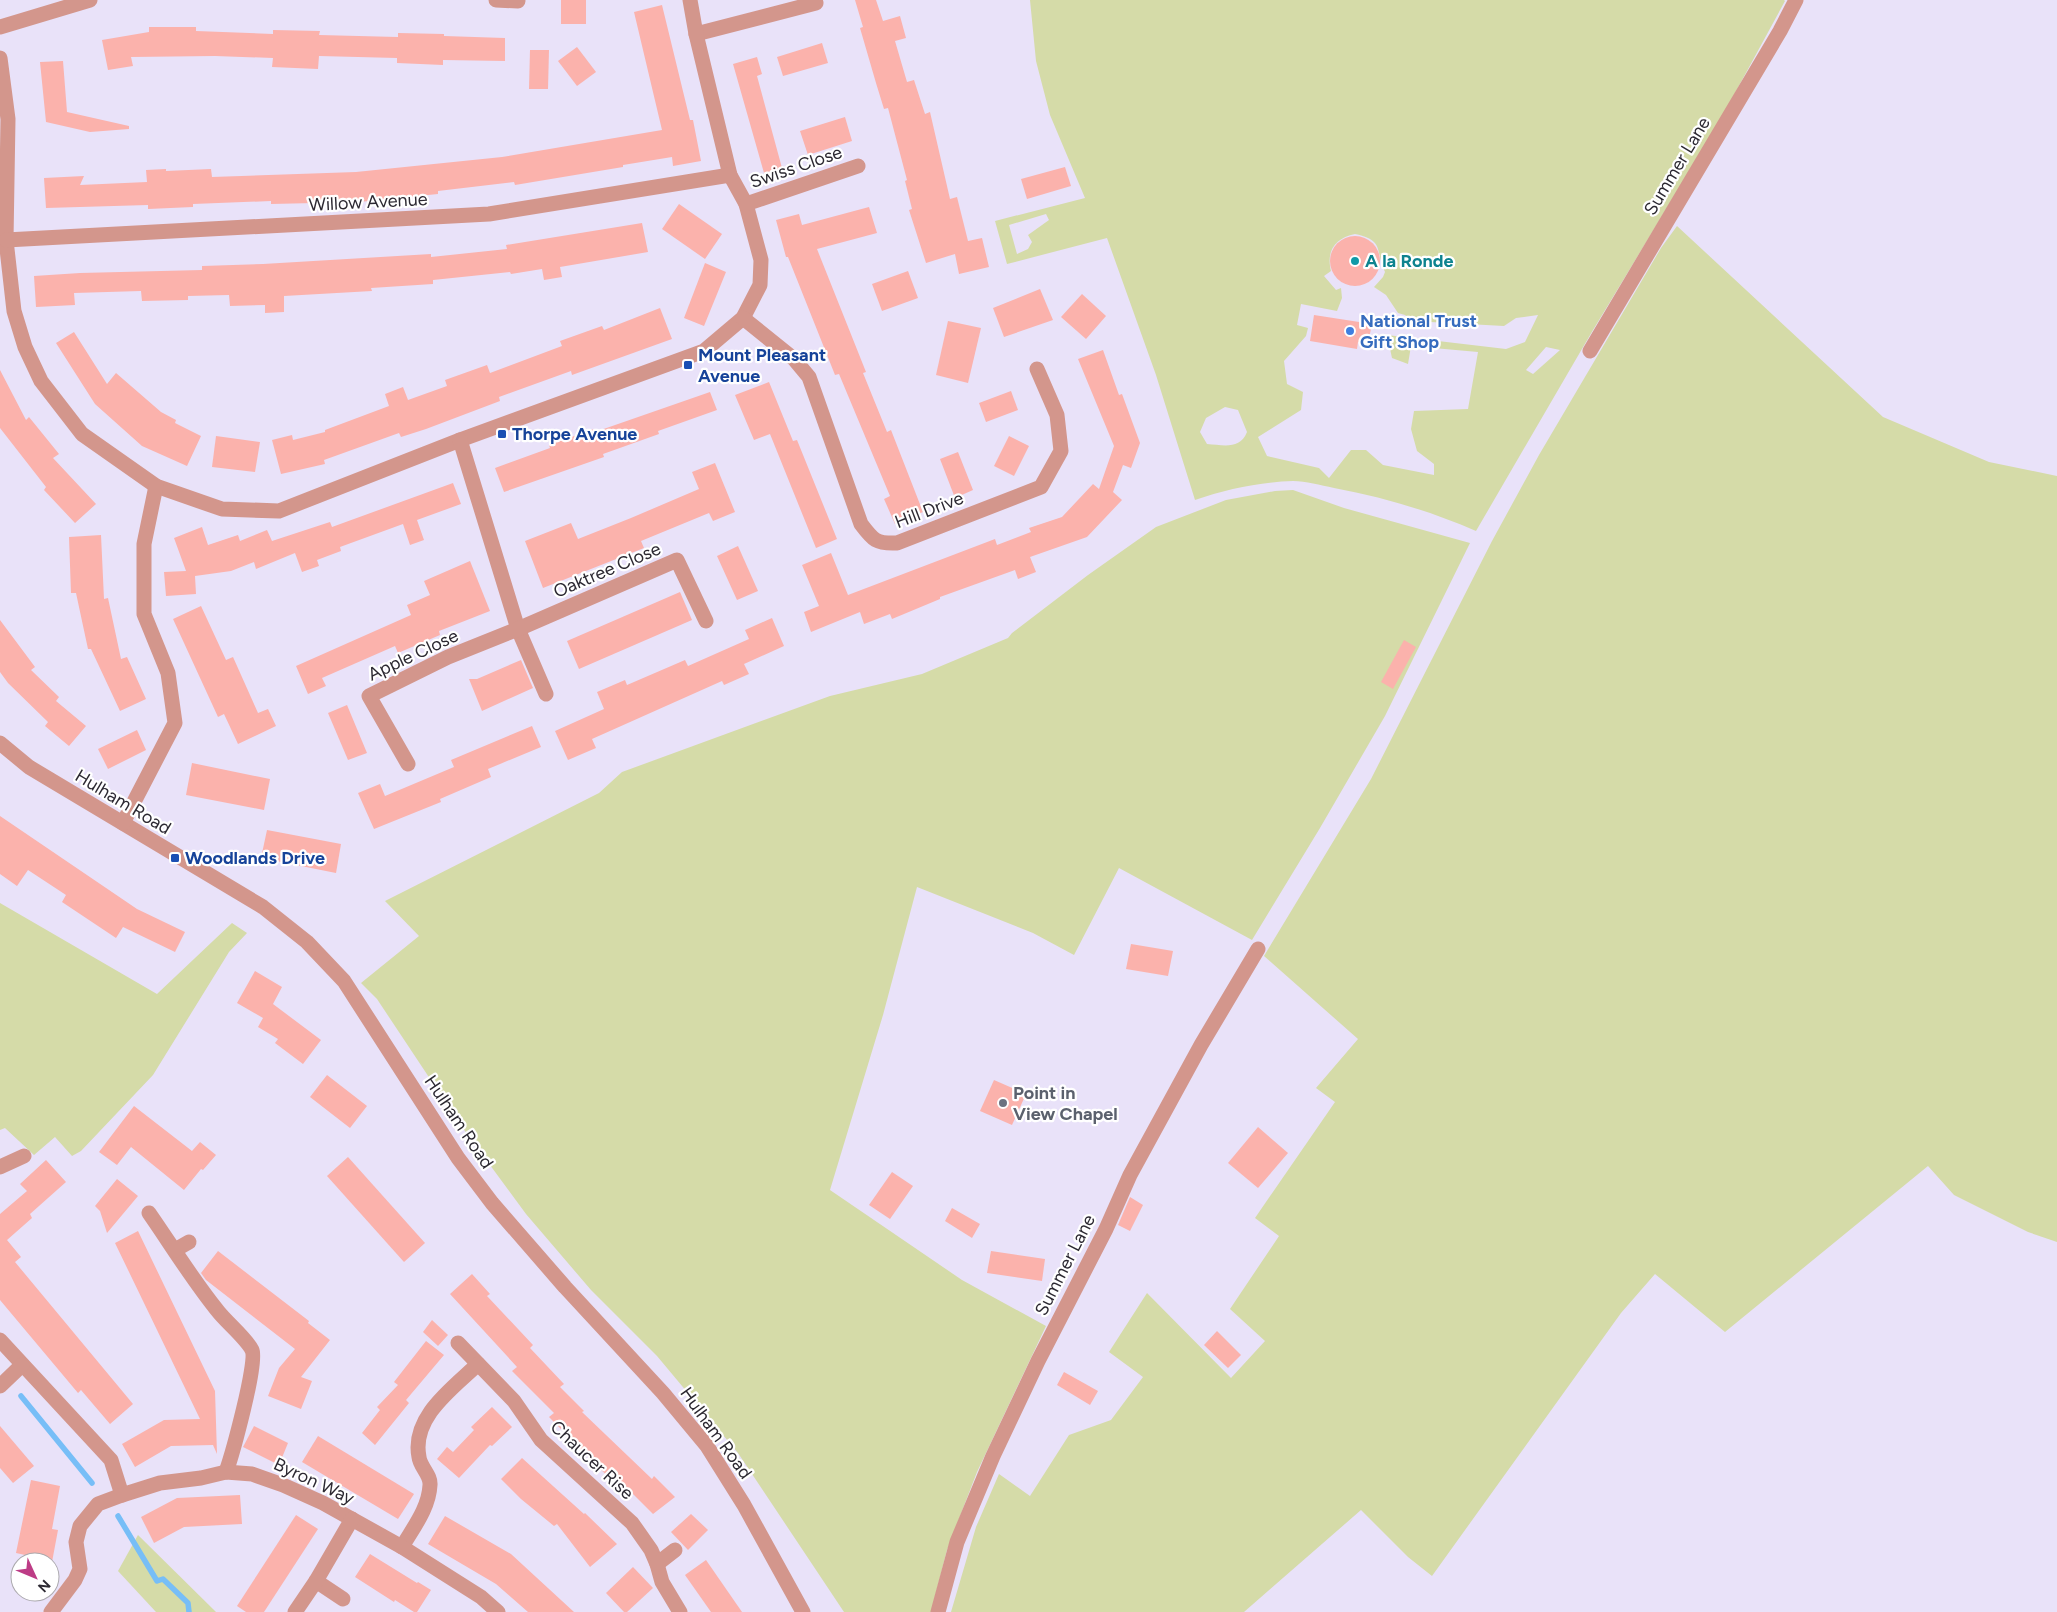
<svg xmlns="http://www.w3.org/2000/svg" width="2057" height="1612" viewBox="0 0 2057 1612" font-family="Figtree,sans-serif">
<rect width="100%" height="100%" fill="#e9e2f9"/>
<g fill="#d5dba8" fill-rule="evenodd">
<path d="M1030,0H1784L1785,1L1723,115L1593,330L1476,531C1430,511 1383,497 1334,488C1320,485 1306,481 1293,481C1260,482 1226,489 1195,500L1156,375L1107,238L1007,264L995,221L1085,198L1050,115L1036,61ZM1046,214L1049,220L1028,235L1032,242L1028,249L1017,254L1009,225ZM1355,234C1385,240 1375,251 1385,272L1383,277L1374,287L1386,295L1398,313L1405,315L1412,321L1504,326L1516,318L1538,315L1525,342L1506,349L1387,335L1392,358L1408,364L1411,346L1478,352L1468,409L1414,411L1411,429L1417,451L1434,464V475L1383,465L1366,450H1351L1329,478L1319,468L1267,456L1258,437L1301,410L1303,392L1287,384L1284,361L1306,336L1308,328L1297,325L1301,304L1337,311L1342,298L1341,288L1336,290L1324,276L1331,271C1326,251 1335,238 1355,234ZM1546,347L1560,350L1533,374L1526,370ZM1225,407L1238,410L1247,432C1240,450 1223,445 1207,444L1200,432L1206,418Z"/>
<polygon points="1677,226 1883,417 1989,462 2057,476 2057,1242 2028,1232 1954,1195 1928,1166 1725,1332 1655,1274 1621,1313 1432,1576 1408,1557 1361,1510 1244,1612 951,1612 976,1527 999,1474 1030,1496 1069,1435 1111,1420 1143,1377 1109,1352 1147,1293 1231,1378 1265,1341 1230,1309 1279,1236 1255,1218 1335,1102 1316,1088 1358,1039 1264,956 1371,779 1492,541 1539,455 1661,248"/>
<polygon points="1293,490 1344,508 1470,543 1385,716 1320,828 1252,940 1119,868 1074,955 1033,933 917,887 883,1015 830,1190 962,1280 1046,1326 977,1472 947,1550 931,1612 844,1612 738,1453 657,1356 591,1290 526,1214 462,1127 377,999 361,983 419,936 385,901 599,793 622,772 830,696 922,674 1008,638 1012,633 1088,575 1156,527 1226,500 1275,491"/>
<polygon points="0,903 157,994 232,923 247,933 229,952 153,1075 81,1151 72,1156 55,1137 34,1155 5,1128 0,1130"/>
<polygon points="138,1535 216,1612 156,1612 118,1571"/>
</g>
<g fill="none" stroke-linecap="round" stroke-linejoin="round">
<g stroke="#77bef7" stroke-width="5.5">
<polyline points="21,1396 92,1483"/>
<polyline points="118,1516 157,1581 163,1579 188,1603 189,1612"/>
</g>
</g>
<g fill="#fbb2ac">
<rect x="561" y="0" width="25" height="24"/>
<polygon points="855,0 876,0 883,21 900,16 906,38 895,41 907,82 914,80 925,114 930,112 950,199 957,197 968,241 982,238 989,267 959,274 955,254 926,263 909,210 912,209 905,181 907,180 888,108 884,109 876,83 860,28 863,27"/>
<polygon points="662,5 690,120 693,120 701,161 673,166 672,157 623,165 623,167 515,185 514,182 438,191 438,194 359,202 271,204 271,201 193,204 193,207 148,209 148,205 46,208 44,178 84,176 80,185 147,182 146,170 166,169 166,171 211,169 212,177 356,172 502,157 662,130 634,12"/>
<polygon points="149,27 196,27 196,31 273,34 273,30 320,31 319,35 398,37 398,33 444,34 444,36 505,38 505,61 443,60 443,65 397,63 397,58 319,56 318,69 272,67 273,58 215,56 131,57 133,66 108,70 102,40 149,32"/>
<polygon points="822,43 828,63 783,76 777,57"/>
<polygon points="577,47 596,72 577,86 558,61"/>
<polygon points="530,50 549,50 548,89 529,89"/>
<polygon points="757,57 762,74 757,76 782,168 764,173 733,64"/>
<polygon points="63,61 67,112 129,126 129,129 90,132 46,122 40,62"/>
<polygon points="845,117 852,141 808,155 800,131"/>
<polygon points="1065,167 1071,186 1027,199 1021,179"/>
<polygon points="679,204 722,234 705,259 662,229"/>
<polygon points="869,207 877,233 817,249 866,372 863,373 887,432 891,430 923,512 895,524 884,499 890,496 839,374 835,375 788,257 786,257 776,220 799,214 802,225"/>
<polygon points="642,223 648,252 560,267 562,277 544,280 542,269 511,274 510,272 433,280 433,284 371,288 372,291 284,296 284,312 265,313 265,305 230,306 229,295 188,296 188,300 142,301 141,291 74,293 75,305 36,307 34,276 80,273 202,270 202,266 263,264 431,254 431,257 507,249 506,245"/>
<circle cx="1355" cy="261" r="25"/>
<polygon points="705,263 726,272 704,326 684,318"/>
<polygon points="908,271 918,298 882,311 872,284"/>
<polygon points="1040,289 1053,320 1004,337 993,308"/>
<polygon points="1082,294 1106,316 1086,339 1061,317"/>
<polygon points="660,308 672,339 572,375 571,371 499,397 500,401 426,429 401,437 399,433 324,460 325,464 281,474 272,440 292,435 293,440 325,432 325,430 389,406 385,394 403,387 408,400 447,386 445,380 487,365 490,373 562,346 560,341 602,326 604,330"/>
<polygon points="1314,315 1372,324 1368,343 1358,342 1357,349 1310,341"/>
<polygon points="948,321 981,328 968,383 936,375"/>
<polygon points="74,332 107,384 116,373 161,412 176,420 175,423 201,436 187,466 142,446 95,404 56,343"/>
<polygon points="1103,350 1119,395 1122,394 1140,443 1131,468 1123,465 1113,492 1122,500 1087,537 1030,557 1036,572 1018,579 1015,570 940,597 940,599 892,619 890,614 864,624 860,612 811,632 804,612 819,606 802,565 831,553 848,595 995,539 997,545 1031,532 1029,528 1062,517 1093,484 1099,489 1114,446 1078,359"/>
<polygon points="0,370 26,420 29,417 59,454 53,458 96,504 75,523 44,490 46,487 0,428"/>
<polygon points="769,382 793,441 797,440 837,539 816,548 770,434 754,440 735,395"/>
<polygon points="1011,391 1018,410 986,422 979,403"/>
<polygon points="710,392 717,410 658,431 659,434 603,454 604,457 504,492 495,468 550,448 549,445 594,429 595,432"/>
<polygon points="216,436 260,442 255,472 212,467"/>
<polygon points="1009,436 1029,446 1014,476 994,466"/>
<polygon points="958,452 973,490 955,498 940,459"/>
<polygon points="715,463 735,512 713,521 709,513 641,541 644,548 543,588 525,541 571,523 578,539 631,518 699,489 692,472"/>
<polygon points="453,483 461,504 417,520 424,540 410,545 403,524 340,547 341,551 317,560 319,566 302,572 295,553 256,569 254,562 231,571 195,576 196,594 166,596 164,572 186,571 174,538 202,527 208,545 238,535 240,541 267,530 272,541 330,522 332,527"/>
<polygon points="101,535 104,599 108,598 121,659 127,657 146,699 120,711 91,649 88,649 76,593 71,593 69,537"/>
<polygon points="738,546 758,591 737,600 717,556"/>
<polygon points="470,561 490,611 439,631 440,635 398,653 395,646 322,678 326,686 308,694 296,666 411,615 407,605 430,595 424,581"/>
<polygon points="680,592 692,620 579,669 567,641"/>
<polygon points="201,606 226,660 233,657 258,713 268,709 276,726 238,744 224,714 218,717 173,619"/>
<polygon points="772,618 784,646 744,664 749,674 724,685 722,681 592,739 596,748 568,760 555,731 604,709 597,692 625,680 627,685 685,660 688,666 749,639 745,630"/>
<polygon points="0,620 35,667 31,670 59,697 56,701 86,726 69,746 45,726 48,722 8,683 0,672"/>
<polygon points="1404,640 1416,647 1393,689 1381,682"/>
<polygon points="521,660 533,688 482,711 469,679 477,679"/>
<polygon points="347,705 367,753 348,760 328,713"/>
<polygon points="532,726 541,747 488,769 491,777 440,799 441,802 374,829 358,793 380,784 385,796 454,767 451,760"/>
<polygon points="137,730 146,750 108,769 98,749"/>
<polygon points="192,763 270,779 264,810 186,795"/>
<polygon points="0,816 137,909 185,932 175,952 123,927 116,938 62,902 66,895 28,870 17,886 0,874"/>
<polygon points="267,830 341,844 336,873 261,858"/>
<polygon points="1131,944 1173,951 1168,976 1126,969"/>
<polygon points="255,971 282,987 273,1004 321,1040 303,1064 275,1043 278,1039 258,1027 263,1018 237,1003"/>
<polygon points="327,1075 367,1106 350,1128 310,1097"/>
<polygon points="994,1080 1026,1094 1012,1125 980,1111"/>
<polygon points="134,1106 192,1151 200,1142 216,1155 203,1170 201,1169 184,1190 131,1147 117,1165 99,1152"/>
<polygon points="1258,1127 1288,1153 1258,1188 1228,1163"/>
<polygon points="348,1157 425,1243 404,1262 327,1176"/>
<polygon points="46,1160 66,1182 30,1214 32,1218 7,1240 21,1257 15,1262 133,1404 110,1424 81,1390 78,1393 0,1300 0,1214 27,1191 20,1184"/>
<polygon points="892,1172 913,1186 890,1219 869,1205"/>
<polygon points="117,1179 138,1196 107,1233 100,1211 95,1206"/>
<polygon points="1130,1197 1143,1205 1130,1231 1118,1225"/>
<polygon points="952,1208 980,1224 972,1238 945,1221"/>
<polygon points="138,1231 215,1391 217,1454 213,1445 171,1446 135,1467 122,1444 164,1420 200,1419 115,1243"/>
<polygon points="218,1251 309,1321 308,1323 330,1340 301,1377 312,1381 301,1409 268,1396 279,1368 295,1349 206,1280 201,1273"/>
<polygon points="991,1251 1045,1259 1042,1281 987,1273"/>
<polygon points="472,1274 490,1294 487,1296 533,1345 530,1348 564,1384 560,1387 584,1411 582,1412 652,1479 654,1476 675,1497 653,1514 631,1492 627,1496 549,1417 554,1413 512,1371 517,1367 450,1294"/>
<polygon points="432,1320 448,1335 438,1346 423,1332"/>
<polygon points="1217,1331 1241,1355 1228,1368 1204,1345"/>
<polygon points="426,1341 444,1355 406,1400 409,1403 375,1445 362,1433 380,1410 377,1407 398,1385 394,1382"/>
<polygon points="1064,1372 1098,1391 1090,1405 1057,1385"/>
<polygon points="492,1407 512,1427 492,1446 490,1445 459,1478 437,1459 447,1447 453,1452 474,1430 471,1427"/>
<polygon points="0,1426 34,1466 13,1483 0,1468"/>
<polygon points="254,1426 288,1443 279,1465 243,1447"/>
<polygon points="318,1436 414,1494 398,1519 302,1462"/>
<polygon points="522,1458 584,1514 585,1513 617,1544 590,1567 557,1524 554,1526 521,1499 501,1479"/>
<polygon points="31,1480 60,1486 52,1529 58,1530 52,1562 20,1562 25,1555 16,1553"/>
<polygon points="240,1495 242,1524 184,1527 154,1543 141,1517 177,1498"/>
<polygon points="691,1514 708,1530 688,1550 671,1532"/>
<polygon points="296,1515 318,1529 264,1612 246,1612 237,1606"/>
<polygon points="445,1516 511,1554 574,1612 528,1612 496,1584 428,1544"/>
<polygon points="370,1554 417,1583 418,1582 431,1590 417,1612 414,1612 395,1600 394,1602 355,1577"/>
<polygon points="706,1560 742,1612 711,1612 685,1575"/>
<polygon points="633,1567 653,1588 627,1612 624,1612 606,1593"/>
</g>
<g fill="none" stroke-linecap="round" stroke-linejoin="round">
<g stroke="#d3968c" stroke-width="15">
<polyline points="496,0 518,1"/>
<polyline points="0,27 90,0"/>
<polyline points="696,34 816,3"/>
<polyline points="0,58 8,119 6,240 14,311 25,347 41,381 82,434 156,486 222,509 279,511 460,440 704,351 743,318 760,285 761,260 746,204 730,175 696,34 690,0"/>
<polyline points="746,204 858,166"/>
<polyline points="6,240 489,214 730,175"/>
<path d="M743,318L794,359L809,377L861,524C873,540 876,544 897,543L1041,487L1061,451L1057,415L1037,369"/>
<polyline points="1590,351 1780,31 1796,0"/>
<polyline points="460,440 518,629 546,694"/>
<polyline points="0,743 29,767 263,907 307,942 344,981 458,1158 492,1203 565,1287 663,1393 707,1446 744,1505 803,1612"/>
<polyline points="408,764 369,696 448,657 518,629 677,560 706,621"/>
<polyline points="123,823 175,723 168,673 144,614 144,544 156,486"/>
<polyline points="0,1167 24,1156"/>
<path d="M149,1213C172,1246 192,1279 217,1310C226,1322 246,1338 252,1350C258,1362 232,1455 226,1472"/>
<polyline points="175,1250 189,1242"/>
<polyline points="0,1340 111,1460 122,1495"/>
<polyline points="458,1343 514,1401 541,1440 632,1523 651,1550 657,1564 662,1582 680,1612"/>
<polyline points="0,1386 22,1365"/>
<path d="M402,1547C413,1528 429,1508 430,1485C431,1475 420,1467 419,1457C411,1417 453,1388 478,1364"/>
<polyline points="657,1564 675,1550"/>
<polyline points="316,1581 343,1599"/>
<polyline points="51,1612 75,1580 80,1569 76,1542 80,1526 98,1504 122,1495 160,1483 201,1478 226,1472 252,1474 283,1485 323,1503 402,1547 481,1597 498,1612"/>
<polyline points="295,1612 316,1581 352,1519"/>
<polyline points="938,1612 957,1542 993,1456 1038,1361 1106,1229 1130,1175 1201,1045 1258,949"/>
</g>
</g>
<circle fill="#0f9aa8" stroke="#fff" stroke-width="2" cx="1355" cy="261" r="5"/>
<circle fill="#3f7fe0" stroke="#fff" stroke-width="2" cx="1350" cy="331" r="5"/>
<g fill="#1a4fb4" stroke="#fff" stroke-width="2">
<rect x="683" y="360" width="10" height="10" rx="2.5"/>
<rect x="497" y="429" width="10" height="10" rx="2.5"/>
<rect x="170" y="853" width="10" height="10" rx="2.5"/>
</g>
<circle fill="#6b7280" stroke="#fff" stroke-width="2" cx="1003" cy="1103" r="5"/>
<g text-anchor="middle" stroke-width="4.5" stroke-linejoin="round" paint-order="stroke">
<g font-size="18" fill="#2c2932" stroke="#fff">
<text transform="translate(1677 166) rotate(-59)" y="6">Summer Lane</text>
<text transform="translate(796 167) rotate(-19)" y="6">Swiss Close</text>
<text transform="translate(368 202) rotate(-3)" y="6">Willow Avenue</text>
<text transform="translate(929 510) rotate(-21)" y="6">Hill Drive</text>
<text transform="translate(607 570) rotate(-23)" y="6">Oaktree Close</text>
<text transform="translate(413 655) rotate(-25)" y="6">Apple Close</text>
<text transform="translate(123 802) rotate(31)" y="6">Hulham Road</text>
<text transform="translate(459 1122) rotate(56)" y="6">Hulham Road</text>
<text transform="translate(1065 1265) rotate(-63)" y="6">Summer Lane</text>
<text transform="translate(716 1433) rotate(54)" y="6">Hulham Road</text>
<text transform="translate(592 1460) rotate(43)" y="6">Chaucer Rise</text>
<text transform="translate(314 1481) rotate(25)" y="6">Byron Way</text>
</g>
<g font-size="18" font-weight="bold" fill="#0d838f" stroke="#fff" text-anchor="start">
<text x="1365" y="267">A la Ronde</text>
</g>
<g font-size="18" font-weight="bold" fill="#366cbe" stroke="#fff" text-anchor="start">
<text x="1360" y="327">National Trust<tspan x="1360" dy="21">Gift Shop</tspan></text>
</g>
<g font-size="18" font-weight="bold" fill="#164399" stroke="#fff" text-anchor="start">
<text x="698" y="361">Mount Pleasant<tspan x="698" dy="21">Avenue</tspan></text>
<text x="512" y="440">Thorpe Avenue</text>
<text x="185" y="864">Woodlands Drive</text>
</g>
<g font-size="18" font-weight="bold" fill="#5b616d" stroke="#fff" text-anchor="start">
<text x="1013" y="1099">Point in<tspan x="1013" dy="21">View Chapel</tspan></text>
</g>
</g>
<g transform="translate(35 1577) rotate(134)"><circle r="24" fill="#ffffff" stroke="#aba9ad"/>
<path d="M0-4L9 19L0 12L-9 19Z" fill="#bd3c86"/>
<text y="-8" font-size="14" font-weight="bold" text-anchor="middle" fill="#2c2932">N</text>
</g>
</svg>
